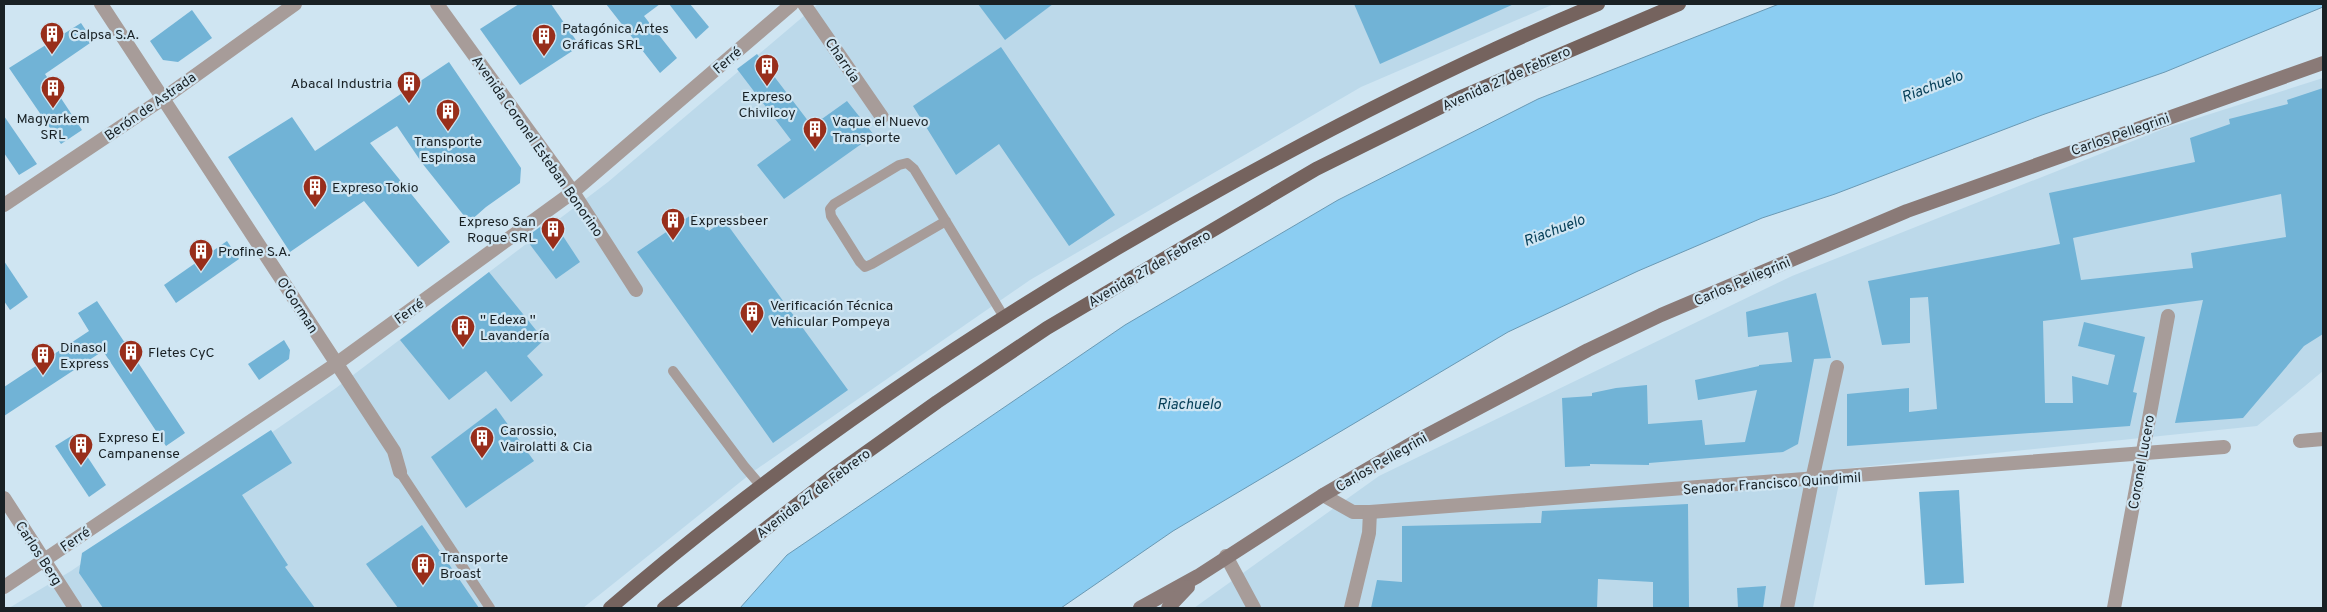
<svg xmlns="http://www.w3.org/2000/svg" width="2327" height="612" viewBox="0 0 2327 612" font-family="Overpass,sans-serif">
<rect width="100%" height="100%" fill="#cfe5f2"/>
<g fill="#bcd9ea">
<polygon points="818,4 1554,4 1361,87 1030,280 754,471 583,608 9,608 71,571 336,388 608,182"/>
<polygon points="2323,78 2323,371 2257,426 1842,469 1813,608 1194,608 1379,476 1792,276 2163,129"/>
</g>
<polygon fill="#8bcdf2" stroke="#6999b4" points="1779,4 2323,4 2323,7 2165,72 2042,115 1835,194 1762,218 1638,271 1508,332 1173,531 1061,608 740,608 787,555 921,464 1125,325 1338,200 1538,99"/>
<g fill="#71b3d6" fill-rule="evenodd">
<polygon points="519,4 551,4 580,46 520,85 480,29"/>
<polygon points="606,4 660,4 644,16 677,58 660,73"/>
<polygon points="669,4 690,4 709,27 696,39"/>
<polygon points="978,4 1053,4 1005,40"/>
<polygon points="1354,4 1514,4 1380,64"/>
<polygon points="192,10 212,38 178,62 163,60 150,41"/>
<polygon points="81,23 93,41 45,74 82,130 61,144 9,68"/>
<polygon points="1001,47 1115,215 1069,246 999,144 956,175 913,106"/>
<polygon points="757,54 812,126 847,101 874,135 784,199 757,165 791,140 737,69"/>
<polygon points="449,62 521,168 520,183 486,207 469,222 422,163 397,126 370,143 450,242 418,267 364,201 290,252 228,157 292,117 315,151"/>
<path d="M2323,88V334L2304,346L2243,418L2175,423L2203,300L2043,321L2045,403H2073L2072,376L2108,385L2115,355L2078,346L2084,322L2145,337L2133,392L2137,393L2130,426L1847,446V394L1909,388V412L1937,409L1928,297L1910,298V343L1882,345L1868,281L2060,244L2049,193L2195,162L2190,138L2230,124L2229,119L2288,104L2287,100ZM2281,194L2286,237L2191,253L2193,268L2081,280L2073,238Z"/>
<polygon points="4,116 37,164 19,175 4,153"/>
<polygon points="694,213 709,231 724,220 848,390 773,443 637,252"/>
<polygon points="544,224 557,227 580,262 556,279 525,238"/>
<polygon points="227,241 239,259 176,303 164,285"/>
<polygon points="4,261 28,297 10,310 4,301"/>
<polygon points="489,272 544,340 527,356 543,375 511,402 486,371 449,400 400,340"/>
<polygon points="1816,293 1831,358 1814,359 1798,444 1783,452 1649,463 1649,465 1590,464 1590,466 1565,467 1562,398 1592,396 1592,393 1616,388 1647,385 1648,424 1702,420 1705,445 1745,442 1757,390 1698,400 1695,380 1759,366 1759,365 1792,362 1788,332 1748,337 1746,312"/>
<polygon points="97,301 185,433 166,446 103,351 4,416 4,387 89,331 78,313"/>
<polygon points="284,340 290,350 289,359 259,380 248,364"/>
<polygon points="496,408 534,461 466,508 431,457"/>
<polygon points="271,430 292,463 242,495 288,565 285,567 315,608 103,608 79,573 82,553"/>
<polygon points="73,435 106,485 89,497 55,446"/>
<polygon points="1959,490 1964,583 1925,585 1919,492"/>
<polygon points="1688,504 1689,608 1653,608 1653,582 1598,579 1597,608 1371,608 1377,580 1402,582 1402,526 1541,523 1542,511"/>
<polygon points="422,525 479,608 398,608 366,564"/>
<polygon points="1766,586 1763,608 1738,608 1737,588"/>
</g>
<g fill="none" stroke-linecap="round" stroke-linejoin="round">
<g stroke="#a79c99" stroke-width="10">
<polyline points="946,221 872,264 865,267 860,262 831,216 830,209 834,204 899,165 907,163 914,169 1004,317"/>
<polyline points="673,371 744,466 761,486"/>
<polyline points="400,472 490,608"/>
</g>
<g stroke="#a79c99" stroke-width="14">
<polyline points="101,4 394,451 400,472"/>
<polyline points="437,4 573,192 636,290"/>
<polyline points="804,4 882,117"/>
<polyline points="4,205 164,98 295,4"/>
<polyline points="2300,441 2323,439"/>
<polyline points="1323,495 1353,512 1370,512 2224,447"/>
<polyline points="4,498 75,608"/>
<polyline points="1226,556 1254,608"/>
<polyline points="4,587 336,364 573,192 792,4"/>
<polyline points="1351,608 1369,533 1370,512"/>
<polyline points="1787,608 1812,480 1837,367"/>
<polyline points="2114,608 2168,316"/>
</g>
<g stroke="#8a7a77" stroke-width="14">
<polyline points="1140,608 1198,576 1323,495 1416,441 1588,350 1661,315 1907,211 2323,63"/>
<polyline points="1168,608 1188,587"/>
</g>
<g stroke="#75635e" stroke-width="14">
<path d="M610,608C799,445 1007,307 1226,186C1347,119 1470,57 1598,4"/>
<polyline points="664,608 836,474 937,402 1047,328 1316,169 1459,98 1679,4"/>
</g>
</g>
<defs>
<symbol id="building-pin" viewBox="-11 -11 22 30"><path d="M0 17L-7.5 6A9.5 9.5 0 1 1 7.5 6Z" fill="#982e1b" stroke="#cfe5f2"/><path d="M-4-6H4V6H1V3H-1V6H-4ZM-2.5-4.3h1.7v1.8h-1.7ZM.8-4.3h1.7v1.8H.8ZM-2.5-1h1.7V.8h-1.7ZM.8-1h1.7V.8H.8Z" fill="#fff"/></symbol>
</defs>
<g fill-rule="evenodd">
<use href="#building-pin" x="38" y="20" width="28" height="38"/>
<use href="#building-pin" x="530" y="22" width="28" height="38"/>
<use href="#building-pin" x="753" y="52" width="28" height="38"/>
<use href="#building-pin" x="395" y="69" width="28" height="38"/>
<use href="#building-pin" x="39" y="74" width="28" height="38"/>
<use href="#building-pin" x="434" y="97" width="28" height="38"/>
<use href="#building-pin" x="801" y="115" width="28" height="38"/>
<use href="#building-pin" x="301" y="173" width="28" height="38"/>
<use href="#building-pin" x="659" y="206" width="28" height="38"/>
<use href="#building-pin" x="539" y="215" width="28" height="38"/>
<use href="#building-pin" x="187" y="237" width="28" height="38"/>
<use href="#building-pin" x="738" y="299" width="28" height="38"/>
<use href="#building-pin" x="449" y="313" width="28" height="38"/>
<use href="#building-pin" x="117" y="338" width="28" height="38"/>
<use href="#building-pin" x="29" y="341" width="28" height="38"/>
<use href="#building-pin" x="468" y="424" width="28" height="38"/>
<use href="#building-pin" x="67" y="431" width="28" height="38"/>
<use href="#building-pin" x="409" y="551" width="28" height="38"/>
</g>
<g text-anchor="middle" stroke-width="4.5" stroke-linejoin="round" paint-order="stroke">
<g font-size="14" fill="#192125" stroke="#cfe5f2" text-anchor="start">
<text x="562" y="33">Patagónica Artes<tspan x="562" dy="16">Gráficas SRL</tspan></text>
<text x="70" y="39">Calpsa S.A.</text>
<text x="392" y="88" text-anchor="end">Abacal Industria</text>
<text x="767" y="101" text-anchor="middle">Expreso<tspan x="767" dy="16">Chivilcoy</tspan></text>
<text x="53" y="123" text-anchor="middle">Magyarkem<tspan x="53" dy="16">SRL</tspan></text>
<text x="832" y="126">Vaque el Nuevo<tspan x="832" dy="16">Transporte</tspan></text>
<text x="448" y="146" text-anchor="middle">Transporte<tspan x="448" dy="16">Espinosa</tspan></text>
<text x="332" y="192">Expreso Tokio</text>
<text x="690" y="225">Expressbeer</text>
<text x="536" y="226" text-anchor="end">Expreso San<tspan x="536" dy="16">Roque SRL</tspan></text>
<text x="218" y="256">Profine S.A.</text>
<text x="770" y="310">Verificación Técnica<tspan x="770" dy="16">Vehicular Pompeya</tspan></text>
<text x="480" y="324">'' Edexa ''<tspan x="480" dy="16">Lavandería</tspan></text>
<text x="60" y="352">Dinasol<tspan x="60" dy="16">Express</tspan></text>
<text x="148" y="357">Fletes CyC</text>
<text x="500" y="435">Carossio,<tspan x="500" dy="16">Vairolatti &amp; Cia</tspan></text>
<text x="98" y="442">Expreso El<tspan x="98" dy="16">Campanense</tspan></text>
<text x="440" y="562">Transporte<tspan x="440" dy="16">Broast</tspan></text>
</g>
<g font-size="14" fill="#192125" stroke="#cfe5f2">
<text transform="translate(727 60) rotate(-41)" y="5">Ferré</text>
<text transform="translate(843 60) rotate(56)" y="5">Charrúa</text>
<text transform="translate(1506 78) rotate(-24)" y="5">Avenida 27 de Febrero</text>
<text transform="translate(150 106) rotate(-35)" y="5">Berón de Astrada</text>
<text transform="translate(2120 134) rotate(-19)" y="5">Carlos Pellegrini</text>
<text transform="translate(538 146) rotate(55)" y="5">Avenida Coronel Esteban Bonorino</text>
<text transform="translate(1149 268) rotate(-30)" y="5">Avenida 27 de Febrero</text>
<text transform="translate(1742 281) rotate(-23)" y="5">Carlos Pellegrini</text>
<text transform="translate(298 305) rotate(57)" y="5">O'Gorman</text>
<text transform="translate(409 311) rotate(-36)" y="5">Ferré</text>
<text transform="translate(1381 462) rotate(-30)" y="5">Carlos Pellegrini</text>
<text transform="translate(2141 462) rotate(-80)" y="5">Coronel Lucero</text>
<text transform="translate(1772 483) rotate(-4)" y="5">Senador Francisco Quindimil</text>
<text transform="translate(813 493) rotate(-37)" y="5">Avenida 27 de Febrero</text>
<text transform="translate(75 539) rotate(-34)" y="5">Ferré</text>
<text transform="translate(39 553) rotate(57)" y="5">Carlos Berg</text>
</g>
<g font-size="15" font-style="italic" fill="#074059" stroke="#cfe5f2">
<text transform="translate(1932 86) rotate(-21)" y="5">Riachuelo</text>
<text transform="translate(1554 230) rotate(-21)" y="5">Riachuelo</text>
<text x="1189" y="409">Riachuelo</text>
</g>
</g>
<rect width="2327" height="612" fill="none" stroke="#192125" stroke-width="10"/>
</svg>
